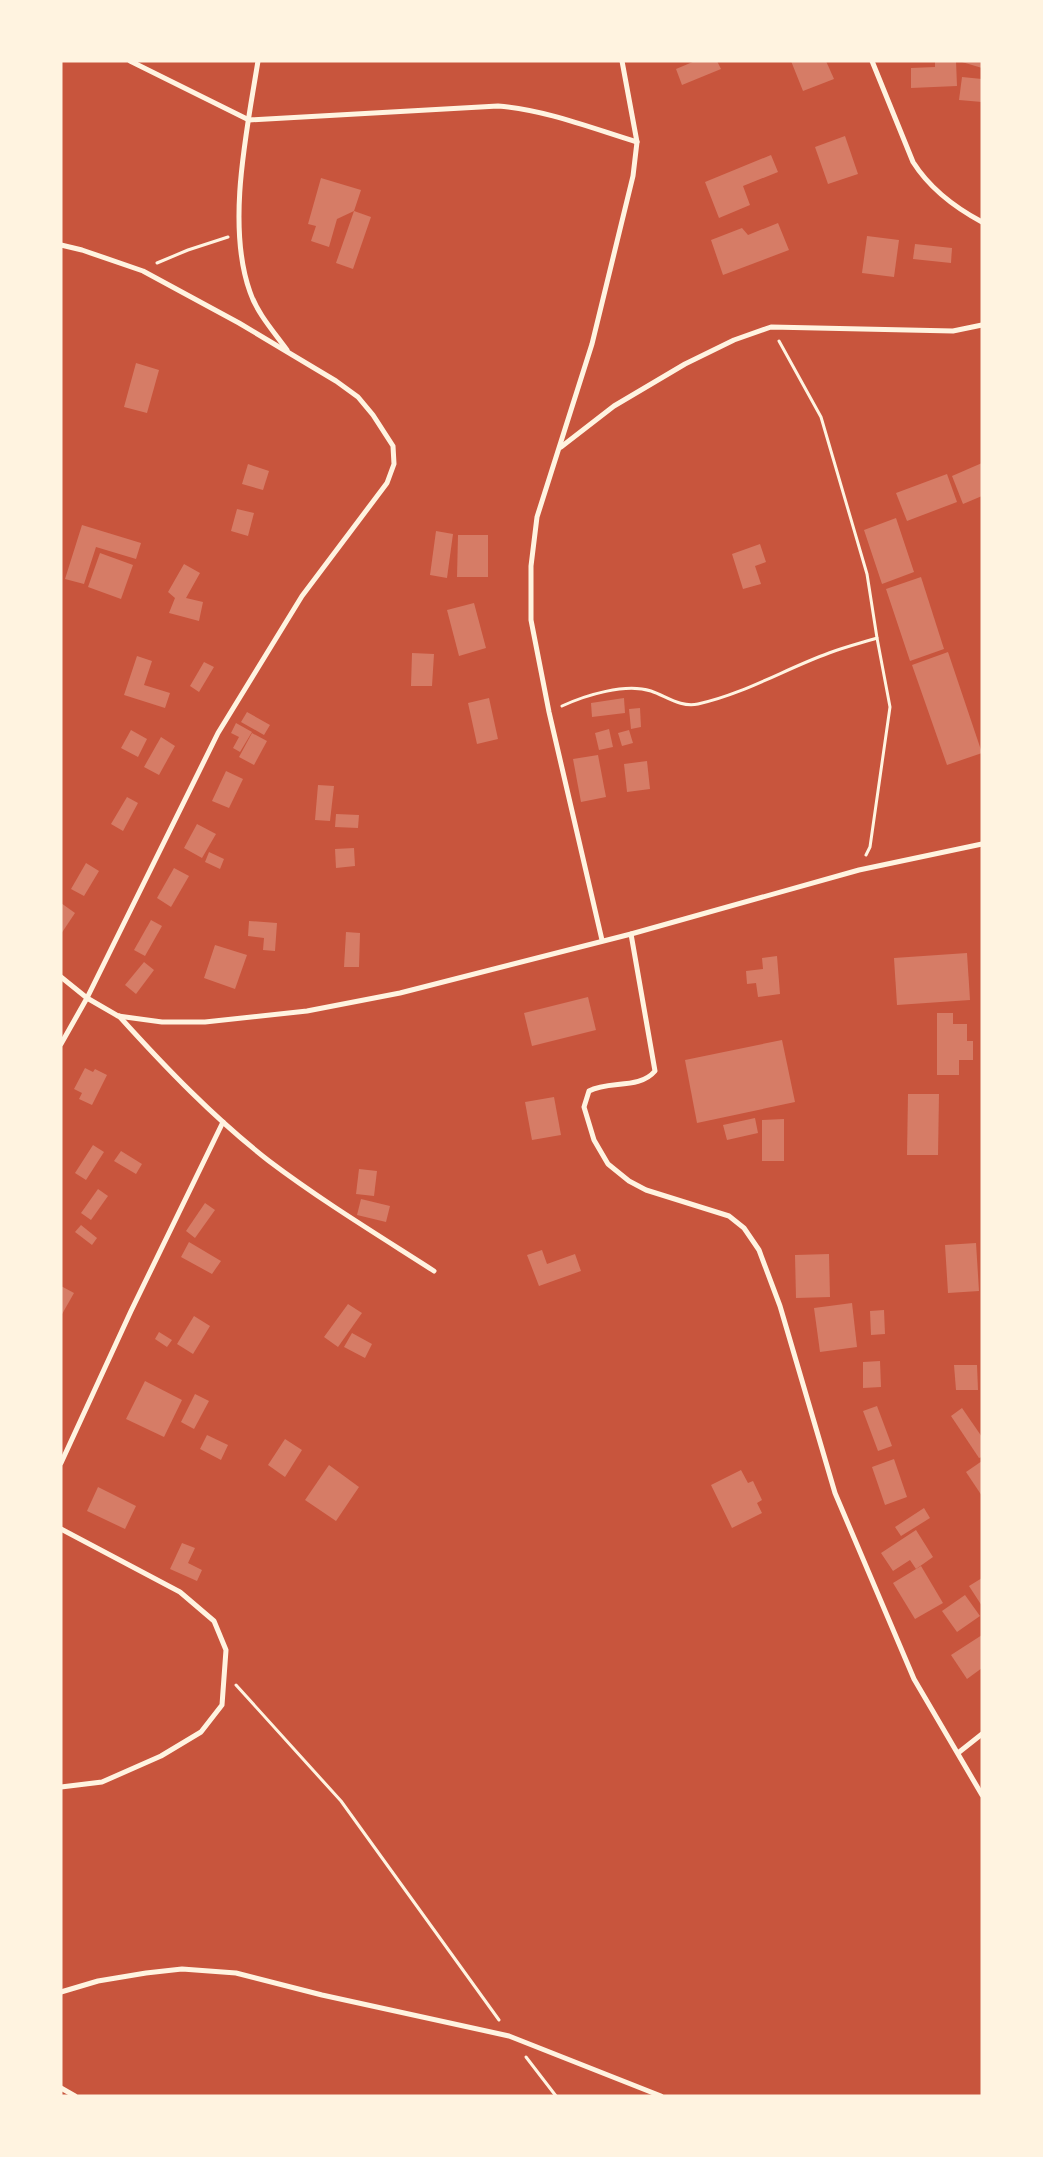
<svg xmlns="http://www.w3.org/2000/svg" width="1043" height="2157" viewBox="0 0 1043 2157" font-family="Signika,sans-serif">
<rect width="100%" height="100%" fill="#c8553d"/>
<g fill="#d67c66">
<polygon points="695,61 717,61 721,69 682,85 676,69"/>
<polygon points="791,61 826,61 834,79 803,91"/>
<polygon points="935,61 956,61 957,86 911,88 911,68 935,67"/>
<polygon points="962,61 982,61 982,68 962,62"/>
<polygon points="962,77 982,79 982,102 959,100"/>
<polygon points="845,136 858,174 828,184 815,147"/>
<polygon points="771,155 778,172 743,186 750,205 719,218 705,182"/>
<polygon points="321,178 361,190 354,211 337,219 329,247 311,241 316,226 308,224"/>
<polygon points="354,211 371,217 353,269 336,263"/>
<polygon points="778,223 789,250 723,275 711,240 742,228 748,235"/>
<polygon points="867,236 899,240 894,277 862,273"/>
<polygon points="915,244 952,248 951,263 913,259"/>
<polygon points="136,363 159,370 147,413 124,407"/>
<polygon points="982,463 982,496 963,504 952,476"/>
<polygon points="248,464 269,471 263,490 242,484"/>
<polygon points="947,474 957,502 907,521 896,493"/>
<polygon points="237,509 254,513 248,536 231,531"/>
<polygon points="896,518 914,572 882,584 864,530"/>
<polygon points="82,525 141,543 136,559 96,547 84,584 65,579"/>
<polygon points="436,531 453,534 447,578 430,575"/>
<polygon points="458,535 488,535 488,577 457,577"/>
<polygon points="760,544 766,562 755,566 761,584 743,589 732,554"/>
<polygon points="100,553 133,565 121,599 88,587"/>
<polygon points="184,564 200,573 186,598 203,602 199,621 169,613 175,598 168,592"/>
<polygon points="921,577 944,649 910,661 886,589"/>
<polygon points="474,603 486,648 459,656 447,610"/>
<polygon points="948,652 982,753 947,765 912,665"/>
<polygon points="412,653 434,654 432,686 411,686"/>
<polygon points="137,656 152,661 144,685 170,693 165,708 124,695"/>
<polygon points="204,662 214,667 199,692 190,686"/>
<polygon points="489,698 498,739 477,744 468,703"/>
<polygon points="624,698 625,713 592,717 591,703"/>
<polygon points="640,708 641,727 631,729 629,709"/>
<polygon points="247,712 270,725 264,735 241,722"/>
<polygon points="236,723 252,732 240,752 233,748 239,737 231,733"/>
<polygon points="609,729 613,747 599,750 595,733"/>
<polygon points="131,730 147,739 138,757 121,748"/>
<polygon points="629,730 633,743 622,746 618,733"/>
<polygon points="252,733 267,741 254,765 239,757"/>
<polygon points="161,737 175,746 159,775 144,767"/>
<polygon points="598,755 606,797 581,802 573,759"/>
<polygon points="647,761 650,789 627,792 624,764"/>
<polygon points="226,771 243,779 229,808 212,801"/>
<polygon points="318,785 334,786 330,821 315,820"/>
<polygon points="127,797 138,803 123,831 111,824"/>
<polygon points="336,814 359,815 358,828 335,827"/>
<polygon points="197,824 216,834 202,858 184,848"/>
<polygon points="354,848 355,866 336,868 335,849"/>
<polygon points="209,852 224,859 220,869 205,862"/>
<polygon points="86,863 99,871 84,896 71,889"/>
<polygon points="174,868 189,876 171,907 157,898"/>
<polygon points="61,903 75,913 61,934"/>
<polygon points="151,920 162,926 145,956 134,950"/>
<polygon points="249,921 277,923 275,951 263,950 264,938 248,936"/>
<polygon points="346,932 360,933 359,967 344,967"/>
<polygon points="215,945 247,955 235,989 204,978"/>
<polygon points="967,953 970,1000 897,1005 894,958"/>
<polygon points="777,956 780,994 758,997 756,983 747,984 746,971 763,969 762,958"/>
<polygon points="144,962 154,970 136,994 125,985"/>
<polygon points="588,997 596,1030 532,1046 524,1013"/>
<polygon points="937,1013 953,1013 953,1024 967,1024 967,1041 973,1041 973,1060 959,1060 959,1075 937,1075"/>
<polygon points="782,1040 795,1102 697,1123 685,1060"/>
<polygon points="85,1068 93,1072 95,1069 107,1075 92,1105 79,1099 82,1093 74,1089"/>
<polygon points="908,1094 939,1094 938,1155 907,1155"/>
<polygon points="554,1097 561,1135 532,1140 525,1102"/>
<polygon points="755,1118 758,1133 727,1140 723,1125"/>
<polygon points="784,1119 784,1161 762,1161 762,1120"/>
<polygon points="93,1145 104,1152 86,1180 75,1173"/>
<polygon points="121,1151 142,1164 136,1174 114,1161"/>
<polygon points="359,1169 377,1171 374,1196 356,1194"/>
<polygon points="98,1189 108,1196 91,1220 81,1213"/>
<polygon points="361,1199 390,1206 386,1222 357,1215"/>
<polygon points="205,1203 215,1210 195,1238 186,1231"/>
<polygon points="81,1225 97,1238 92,1245 75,1232"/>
<polygon points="189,1242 221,1261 212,1274 181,1257"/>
<polygon points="976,1243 979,1291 948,1293 945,1245"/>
<polygon points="542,1250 547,1264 575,1254 581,1271 539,1286 527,1255"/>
<polygon points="829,1254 830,1297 796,1298 795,1255"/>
<polygon points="61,1286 74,1293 61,1316"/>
<polygon points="852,1303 857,1347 820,1352 814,1308"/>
<polygon points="348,1304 362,1313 338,1347 324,1337"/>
<polygon points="884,1310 885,1334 871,1335 870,1311"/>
<polygon points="194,1316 210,1326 193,1354 177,1344"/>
<polygon points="159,1332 172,1340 167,1347 155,1339"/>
<polygon points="352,1333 372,1344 365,1358 344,1347"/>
<polygon points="880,1361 881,1387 863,1388 863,1362"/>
<polygon points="954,1365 977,1365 978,1390 956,1390"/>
<polygon points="145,1381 182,1400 164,1437 126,1419"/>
<polygon points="195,1394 209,1401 194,1429 181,1422"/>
<polygon points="877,1406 892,1446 878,1451 863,1411"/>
<polygon points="962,1408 982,1437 982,1457 979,1458 951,1416"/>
<polygon points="207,1435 228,1445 221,1460 200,1449"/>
<polygon points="285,1439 302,1450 285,1477 268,1465"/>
<polygon points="894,1459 907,1497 885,1505 872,1467"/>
<polygon points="982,1461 982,1496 966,1472"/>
<polygon points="329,1465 359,1487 336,1521 305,1500"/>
<polygon points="741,1470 748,1483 753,1481 762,1500 757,1503 762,1513 732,1528 711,1485"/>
<polygon points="98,1487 136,1506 125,1529 87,1511"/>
<polygon points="924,1508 930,1518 901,1536 895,1527"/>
<polygon points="916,1530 933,1557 916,1569 910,1560 893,1571 881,1553"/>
<polygon points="182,1543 195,1548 188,1563 202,1570 197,1581 170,1569"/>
<polygon points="921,1566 943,1603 915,1619 893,1583"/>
<polygon points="982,1578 982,1606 969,1586"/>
<polygon points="965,1595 980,1616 957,1632 942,1611"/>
<polygon points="982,1635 982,1668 967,1679 951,1655"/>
</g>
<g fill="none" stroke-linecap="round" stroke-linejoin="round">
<g stroke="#fff3e0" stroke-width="3">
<polyline points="157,263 188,250 228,237"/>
<path d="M562,706C586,695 625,683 651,691C666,696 681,708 698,704C744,694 785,669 829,653C845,647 861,643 877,638L867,574L821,417L779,341"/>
<polyline points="866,855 870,847 890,707 877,638"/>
<polyline points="236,1685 341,1801 499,2020"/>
<polyline points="526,2057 556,2096"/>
</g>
<g stroke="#fff3e0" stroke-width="5">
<path d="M130,61L249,120L498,106C546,110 591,128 637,142"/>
<path d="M258,61C247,130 226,225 250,292C257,313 274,332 287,350"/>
<path d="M872,61L913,162C930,189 954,207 982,222"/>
<polyline points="61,245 82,250 143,271 239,323 336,381 358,397 373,415 393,446 394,464 387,483 302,596 218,733 87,998 61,1044"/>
<polyline points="561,447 614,406 685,364 734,340 771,327 953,331 982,325"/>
<path d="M631,934L655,1071C639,1090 609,1080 589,1091L584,1107L594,1140L608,1164L629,1181L646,1190L729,1216L744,1228L759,1250L780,1306L835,1493L914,1679L982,1795"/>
<polyline points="602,940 549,712 531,620 531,566 537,517 592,344 633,176 637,142 622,61"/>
<polyline points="61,977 87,998 118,1016 162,1022 205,1022 307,1011 400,993 631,934 859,870 982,844"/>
<path d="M119,1016C166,1068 214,1118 269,1161C322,1201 378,1235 434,1271"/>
<polyline points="61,1463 131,1311 223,1122"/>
<polyline points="61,1529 180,1592 214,1621 226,1650 222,1705 201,1732 161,1756 102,1782 61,1787"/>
<polyline points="958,1753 982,1734"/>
<polyline points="61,1992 98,1981 146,1973 182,1969 236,1973 322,1995 509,2036 661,2096"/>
<polyline points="61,2088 75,2096"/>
</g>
</g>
<rect width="1043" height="2157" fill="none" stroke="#fff3e0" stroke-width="125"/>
</svg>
